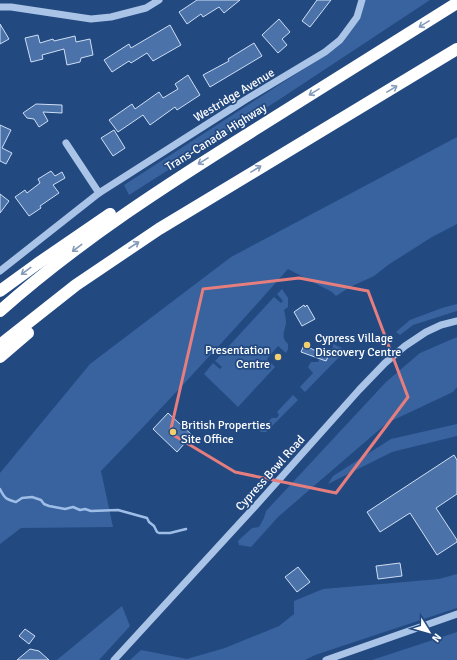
<svg xmlns="http://www.w3.org/2000/svg" width="457" height="660" viewBox="0 0 457 660" font-family="Signika,sans-serif">
<rect width="100%" height="100%" fill="#234981"/>
<g fill="#38639e">
<path d="M365,0H430L280,99L129,195L124,185L330,52C344,37 361,21 365,0Z"/>
<path d="M457,137V224L432,237L388,265L374,276L350,287L336,296L332,292L288,269C227,338 165,405 101,471L113,527L21,528L0,544V473L90,364L231,257Z"/>
<path d="M282,289L288,298V307L284,310C285,314 286,318 286,323C285,331 280,337 288,344V349L286,353L278,346L267,359L275,367L238,407L204,374L213,363L220,369L222,367L215,361L274,297L281,303L283,301L277,294Z"/>
<polygon points="457,304 457,311 413,325 400,335 396,332 410,320 442,308"/>
<polygon points="457,337 457,387 453,392 387,423 278,517 251,547 239,545 238,541 252,528 259,527 264,518 266,511 386,382 420,353"/>
<polygon points="333,344 342,348 341,352 343,353 305,392 300,387 313,373 308,367 311,362 318,362 323,353 325,354 324,348 329,349 331,359 330,349 333,348"/>
<polygon points="293,395 298,400 266,432 261,432 259,429 262,425 264,426 272,418 277,418 279,415 277,412"/>
<polygon points="457,424 457,436 392,452 328,484 333,476 391,439"/>
<polygon points="457,574 457,608 315,655 305,660 130,660 141,650 187,659 225,648 279,626 294,614 294,601 323,589 439,579"/>
<polygon points="122,606 130,626 99,660 57,660"/>
<polygon points="457,632 457,660 372,660"/>
</g>
<g fill="none" stroke-linecap="round" stroke-linejoin="round">
<path stroke="#9ebee8" stroke-width="2.5" d="M0,489C5,499 6,499 16,502L22,498L32,497L41,500L44,504L49,506L65,509L73,507L80,510L85,509L91,511L118,510L147,518L149,522L154,526L157,532L159,533H170L186,529"/>
</g>
<g fill="#4c73a9" stroke="#cedef5">
<polygon points="197,0 240,0 224,13 219,7 203,17 201,14 187,24 179,12"/>
<polygon points="317,0 331,0 310,27 302,21"/>
<polygon points="279,19 290,32 282,39 287,45 278,53 262,35"/>
<polygon points="0,24 9,39 0,44"/>
<polygon points="170,25 181,45 153,61 147,53 131,63 129,61 112,72 104,60 129,44 131,48"/>
<polygon points="38,35 40,43 53,39 54,41 75,36 76,42 90,39 93,55 81,58 80,62 67,65 64,49 42,55 43,59 31,62 25,38"/>
<polygon points="254,43 262,56 210,87 203,75 229,61 228,59"/>
<polygon points="188,75 200,95 177,110 175,107 150,125 143,115 118,132 109,120 132,104 135,109 159,92 163,98 178,89 175,84"/>
<polygon points="36,104 62,105 62,113 43,112 48,121 39,127 34,119 27,118 23,113"/>
<polygon points="0,125 11,130 2,148 12,153 6,164 0,161"/>
<polygon points="114,130 125,148 113,156 101,138"/>
<polygon points="51,171 55,176 62,172 65,178 53,185 59,193 40,206 41,208 29,216 15,197 25,190 27,193 40,183 38,179"/>
<polygon points="0,194 9,201 0,213"/>
<polygon points="304,305 305,307 307,305 315,319 302,326 294,312"/>
<polygon points="304,345 328,357 326,361 301,352"/>
<polygon points="168,413 192,435 177,452 153,429"/>
<polygon points="454,455 457,460 457,494 436,508 457,540 457,542 437,555 410,513 380,532 367,512"/>
<polygon points="400,563 402,576 378,579 376,566"/>
<polygon points="298,567 310,582 297,592 285,577"/>
<polygon points="25,629 35,636 29,644 19,636"/>
<polygon points="30,649 39,651 49,660 17,660"/>
</g>
<g fill="none" stroke-linecap="round" stroke-linejoin="round">
<g stroke="#aac4e7" stroke-width="7">
<polyline points="0,7 11,7 91,19 111,17 146,8 159,0"/>
<polyline points="66,143 99,193"/>
<polyline points="0,271 99,193 245,100 325,52 340,40 346,32 357,17 362,0"/>
<polyline points="114,660 260,501 359,390 385,363 405,346 426,332 441,325 457,321"/>
<polyline points="326,660 457,614"/>
</g>
<g stroke="#fff" stroke-width="12">
<polyline points="0,291 37,264 110,214"/>
<path d="M0,311C80,240 169,183 259,127C325,85 391,44 457,3"/>
<polyline points="0,345 76,285 159,229 457,49"/>
<polyline points="0,357 28,333"/>
</g>
</g>
<defs><path id="oneway-shaft" d="M-6 0H5M1.5-3L5.5 0L1.5 3" fill="none" stroke-width="1.6" stroke-linecap="round" stroke-linejoin="round"/></defs>
<g stroke="#869bba">
<use href="#oneway-shaft" transform="translate(424 24) rotate(148)"/>
<use href="#oneway-shaft" transform="translate(392 89) rotate(-31)"/>
<use href="#oneway-shaft" transform="translate(314 92) rotate(148)"/>
<use href="#oneway-shaft" transform="translate(203 161) rotate(148)"/>
<use href="#oneway-shaft" transform="translate(256 169) rotate(-31)"/>
<use href="#oneway-shaft" transform="translate(134 245) rotate(-33)"/>
<use href="#oneway-shaft" transform="translate(77 248) rotate(143)"/>
<use href="#oneway-shaft" transform="translate(26 271) rotate(144)"/>
</g>
<path fill="none" stroke="#e67e7e" stroke-width="3" stroke-linejoin="round" d="M299,278L368,291L408,397L336,493L235,472L170,433L203,289Z"/>
<g fill="#f2cf6d" stroke="#234981" stroke-width="1.5">
<circle cx="307" cy="345" r="4"/>
<circle cx="278" cy="357" r="4"/>
<circle cx="173" cy="432" r="4"/>
</g>
<g text-anchor="middle" stroke-width="3.5" stroke-linejoin="round" paint-order="stroke">
<g font-size="12" fill="#fff" stroke="#234981">
<text transform="translate(234 95) rotate(-31)" y="4">Westridge Avenue</text>
<text transform="translate(216 137) rotate(-32)" y="4">Trans-Canada Highway</text>
<text transform="translate(270 473) rotate(-48)" y="4">Cypress Bowl Road</text>
</g>
<g font-size="12" fill="#fff" stroke="#234981" text-anchor="start">
<text x="315" y="342">Cypress Village<tspan x="315" dy="14">Discovery Centre</tspan></text>
<text x="270" y="354" text-anchor="end">Presentation<tspan x="270" dy="14">Centre</tspan></text>
<text x="181" y="429">British Properties<tspan x="181" dy="14">Site Office</tspan></text>
</g>
</g>
<g transform="translate(429 632) rotate(127)" stroke="#234981" stroke-width="3" paint-order="stroke">
<path d="M0-3L7 15L0 10L-7 15Z" fill="#ffffff"/>
<text y="-6" font-size="11" font-weight="bold" text-anchor="middle" fill="#ffffff">N</text>
</g>
</svg>
